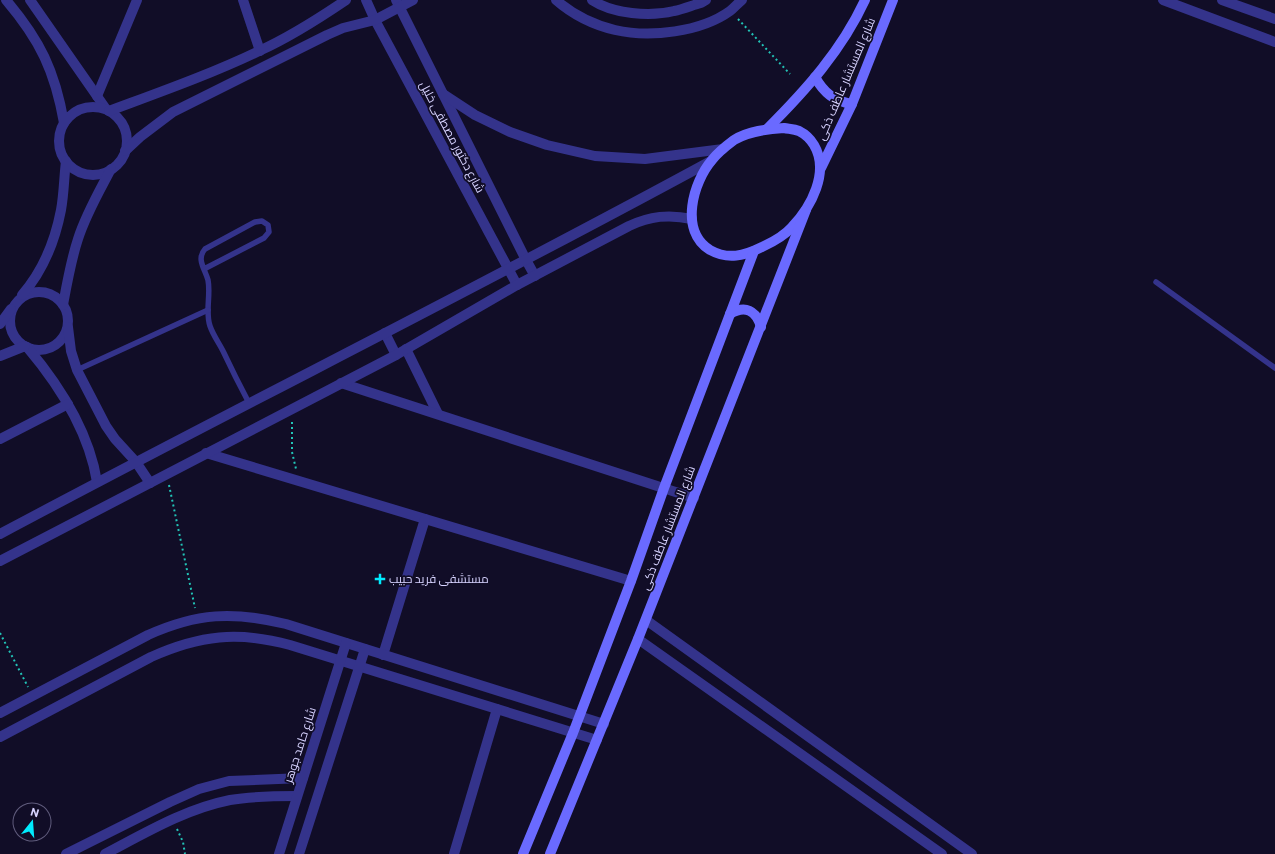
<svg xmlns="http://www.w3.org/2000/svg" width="1275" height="854" viewBox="0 0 1275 854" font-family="Commissioner,Cairo,sans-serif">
<rect width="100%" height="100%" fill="#110d27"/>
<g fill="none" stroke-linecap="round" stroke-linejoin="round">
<g stroke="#22c4b7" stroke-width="2" stroke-dasharray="2 3" stroke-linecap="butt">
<polyline points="738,19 790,74"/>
<polyline points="292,422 292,452 296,469"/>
<polyline points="169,485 195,608"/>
<polyline points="0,633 28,687"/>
<polyline points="177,829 183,842 185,854"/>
</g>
<g stroke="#34338b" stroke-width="5.5">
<path d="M204,269L264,238L269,232L268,225L262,221L255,222L205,249C196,259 205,269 208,280C211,295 205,312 210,326C213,335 219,343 223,351C231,368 240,386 249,403"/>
<polyline points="1156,282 1275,368"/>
<polyline points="77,370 208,310"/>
</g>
<g stroke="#34338b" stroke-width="10">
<path d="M6,0C40,40 55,71 64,123"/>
<polyline points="30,0 106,109"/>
<polyline points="243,0 260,51"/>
<polyline points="366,0 375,20 517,285"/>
<polyline points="396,0 526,260 535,276"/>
<path d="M556,0C572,14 594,25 615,30C650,38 701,32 730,11C734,8 738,3 742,0"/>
<path d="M592,0C613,14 650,17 674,11C684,9 693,5 701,3L706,0"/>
<polyline points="1163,0 1275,42"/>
<polyline points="1222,0 1275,19"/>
<polyline points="443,94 475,115 510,132 547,145 595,156 645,159 723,149"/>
<polyline points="97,96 137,0"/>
<circle cx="93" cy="141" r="34"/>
<path d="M109,111C160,92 211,74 259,51C290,37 318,19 346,0"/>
<polyline points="125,151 140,137 173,112 327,35 343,28 375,20 413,0"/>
<circle cx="39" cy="321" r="29"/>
<path d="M22,295C42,272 55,241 61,210C64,194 64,177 66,161"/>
<path d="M63,305C67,283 71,260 78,239C86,214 99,192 111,169"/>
<polyline points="0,324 11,309"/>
<polyline points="68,327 71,351 77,370 106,426 115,439 136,462 150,483"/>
<polyline points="385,333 396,355"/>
<path d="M27,347C60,386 89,431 97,482"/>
<polyline points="406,349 438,414"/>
<polyline points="0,356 25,346"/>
<polyline points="341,383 694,498"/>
<polyline points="0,439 68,404"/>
<polyline points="206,453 631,581"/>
<path d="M0,534C236,408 476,289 711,161"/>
<path d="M0,561L396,355L517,285L629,226C650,216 669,214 692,219"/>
<polyline points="646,620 972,854"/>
<polyline points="638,639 942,854"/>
<polyline points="383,655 425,519"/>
<path d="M0,713L148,635C197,613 233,611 286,624L604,724"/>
<path d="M0,737L151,657C200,635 238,631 290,645L597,740"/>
<polyline points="66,854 170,802 199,789 229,781 303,778"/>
<path d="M105,854C145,833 185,809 230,800C253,796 275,796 297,796"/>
<polyline points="279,854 346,643"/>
<polyline points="299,854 365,649"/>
<polyline points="454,854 497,709"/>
</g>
<g stroke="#6a6aff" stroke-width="10">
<path d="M815,77C824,93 834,101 852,104"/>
<path d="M784,128C789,129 794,129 799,131C805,134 811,140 814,145C830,172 811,207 792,227C784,236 773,242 762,247C744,256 728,260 710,250C679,231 693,182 712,160C718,152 726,146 734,140C749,131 767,129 784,128Z"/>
<path d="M767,129C806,90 842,50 865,0"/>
<polyline points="821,168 852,104 893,0"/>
<path d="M730,314C745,305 756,310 761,327"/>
<polyline points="523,854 573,733 631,581 664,488 754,251"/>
<polyline points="550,854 638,639 806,210"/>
</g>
</g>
<path fill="#00ebfe" stroke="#110d27" stroke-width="1.5" d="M378 573h4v4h4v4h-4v4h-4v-4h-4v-4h4z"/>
<g text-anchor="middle" stroke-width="3.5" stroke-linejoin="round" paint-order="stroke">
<g font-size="12" fill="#d7d3ff" stroke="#110d27">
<text transform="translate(846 79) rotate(-67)" y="4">شارع المستشار عاطف ذكى</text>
<text transform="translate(452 137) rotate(62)" y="4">شارع دكتور مصطفى خليل</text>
<text transform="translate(668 528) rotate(-69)" y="4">شارع المستشار عاطف ذكى</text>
<text transform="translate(300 745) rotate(-72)" y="4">شارع حامد جوهر</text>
</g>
<g font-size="12" fill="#d7d3ff" stroke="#110d27" text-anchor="start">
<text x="389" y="583">مستشفى فريد حبيب</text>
</g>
</g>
<g transform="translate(32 822) rotate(17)"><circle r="19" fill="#110d27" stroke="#605c7d"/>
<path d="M0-3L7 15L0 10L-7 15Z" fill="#00ebfe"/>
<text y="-6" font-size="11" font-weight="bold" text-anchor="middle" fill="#d7d3ff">N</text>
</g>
</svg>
